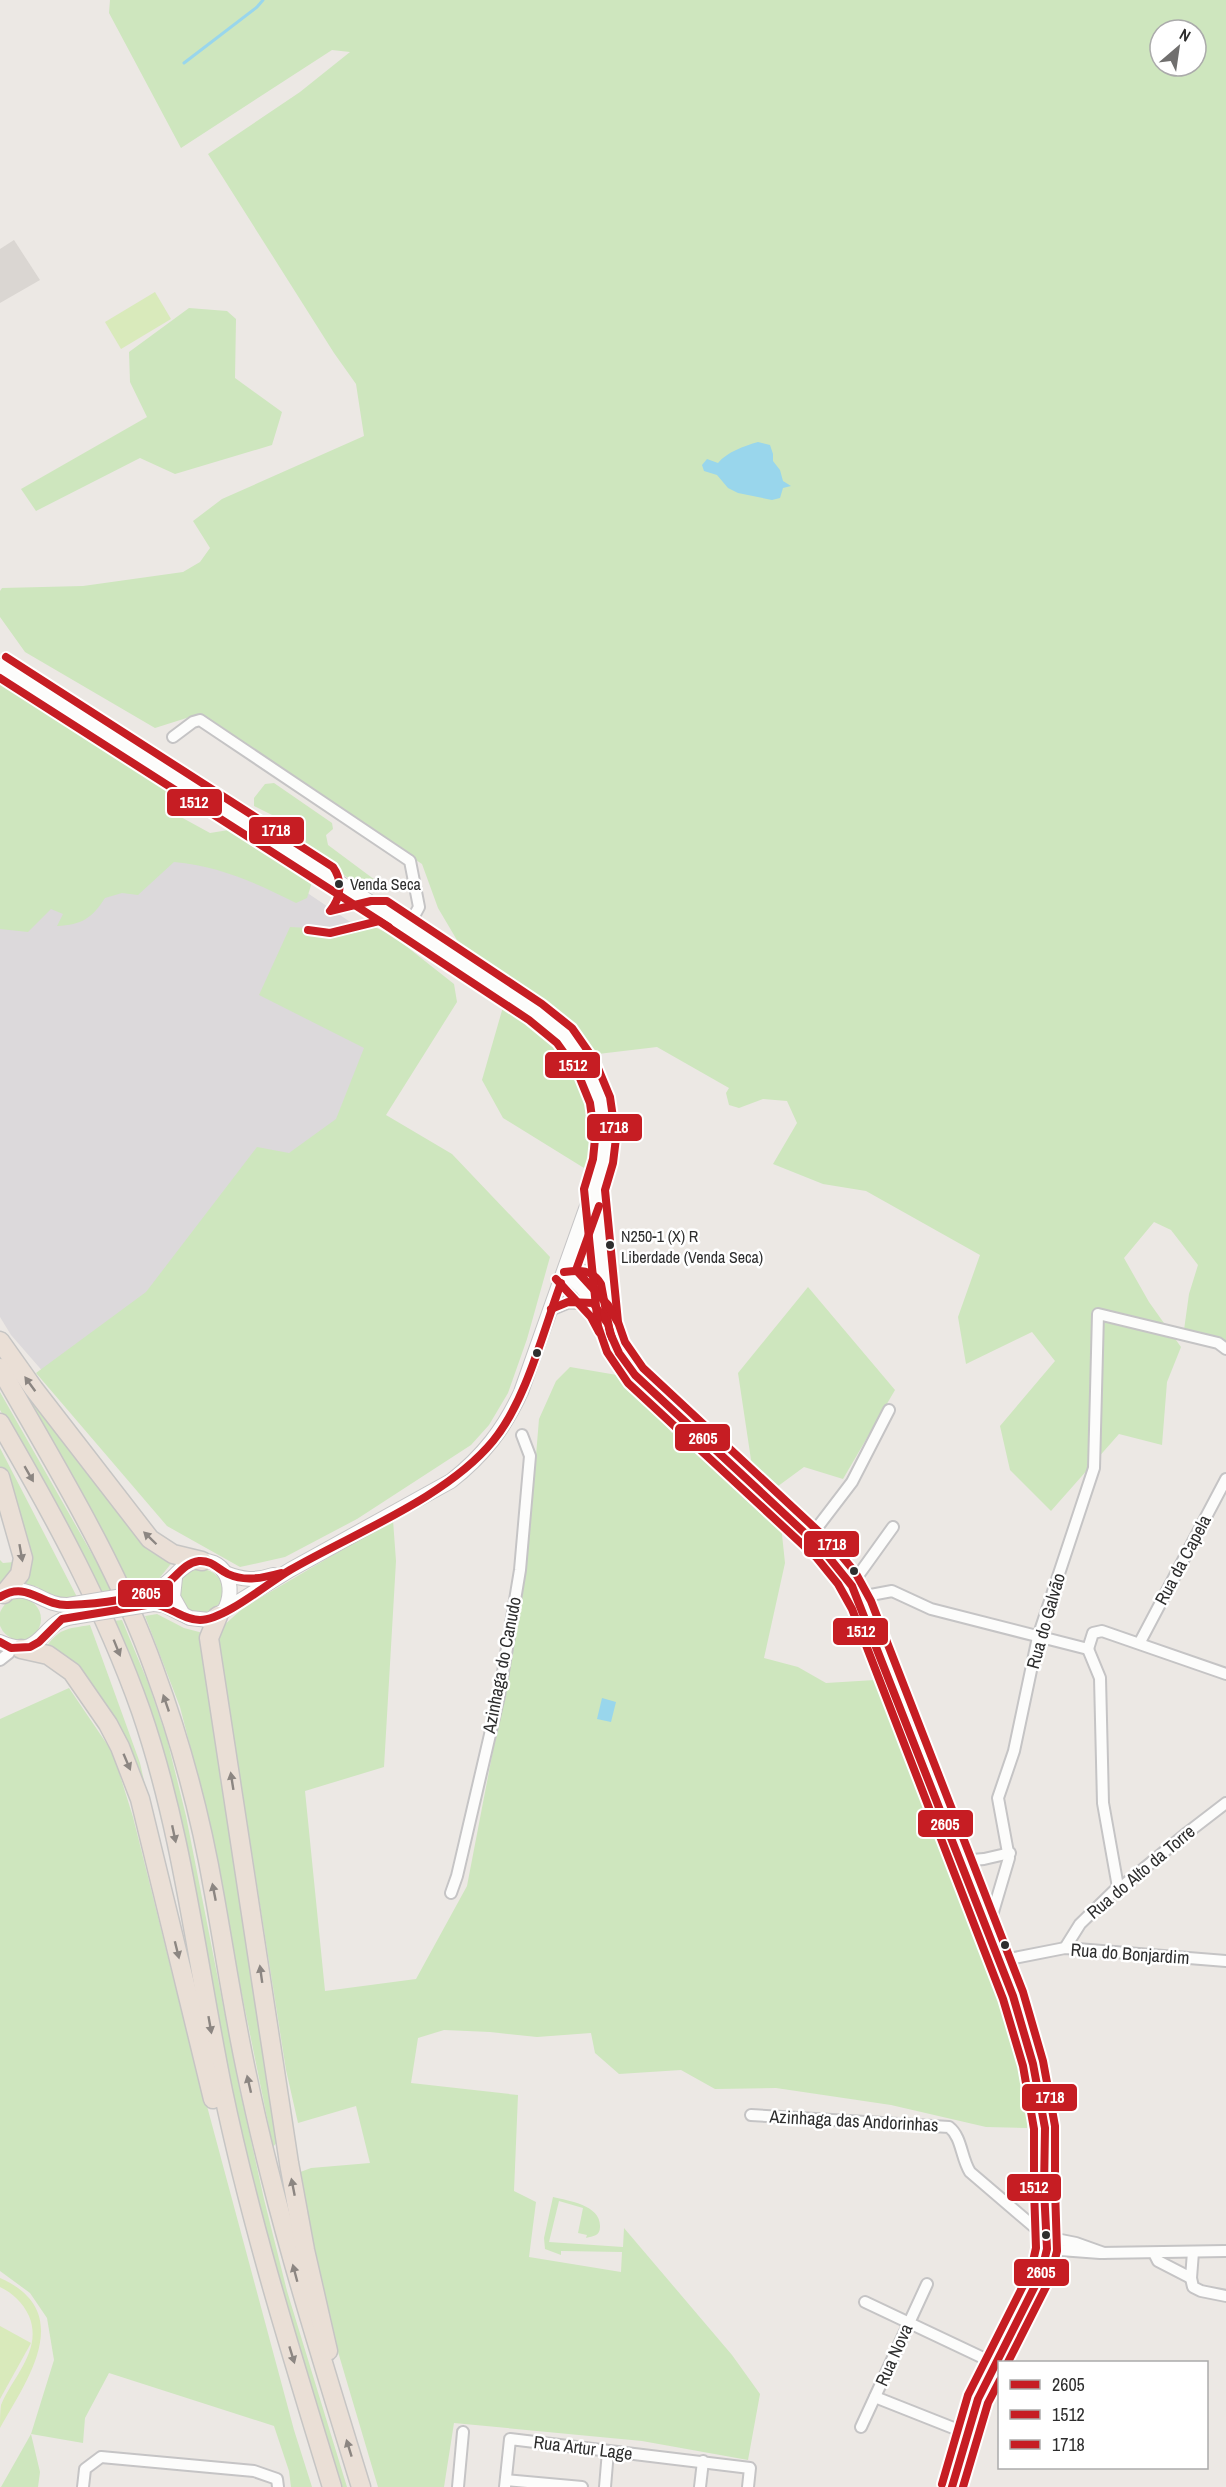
<svg xmlns="http://www.w3.org/2000/svg" width="1226" height="2487" viewBox="0 0 1226 2487" font-family="'Archivo Narrow',sans-serif">
<rect width="100%" height="100%" fill="#ece8e4"/>
<polygon fill="#dcd9db" points="108,839 275,871 368,934 406,1042 288,1230 59,1390 11,1335 0,1317 0,913"/>
<g fill="#cee6be" fill-rule="evenodd">
<path d="M110,0H1226V1343L1184,1330L1189,1294L1198,1265L1171,1230L1154,1222L1124,1258L1149,1302L1181,1347L1167,1382L1162,1445L1119,1434L1051,1511L1010,1470L1000,1426L1055,1361L1032,1332L966,1364L958,1317L980,1255L866,1191L823,1184L773,1164L797,1123L787,1101L763,1099L739,1108L729,1105L726,1093L729,1088L657,1047L598,1054L464,952L438,908L422,864L196,715L155,728L25,652L0,617V591L2,588L83,586L183,572L200,562L210,548L193,521L222,499L364,436L356,384L334,353L208,154L300,92L350,52L332,50L181,148L109,13ZM1160,30H1196V66H1160Z"/>
<polygon points="189,308 227,311 236,319 235,378 282,412 272,445 175,474 140,458 36,511 21,489 147,417 130,382 129,352"/>
<path d="M0,675L69,724L186,793L179,816L210,833L241,828L315,873L307,898L296,903C256,883 219,866 174,862L138,895L122,893L105,898C92,918 82,925 57,926L63,914L51,909L28,932L0,929Z"/>
<polygon points="274,783 332,823 333,829 326,835 328,845 375,880 373,888 366,890 299,845 296,834 274,816 254,806 254,798 265,784"/>
<polygon points="370,925 392,935 454,984 457,1002 386,1115 452,1154 550,1257 527,1339 508,1393 489,1425 471,1445 357,1519 285,1557 240,1567 167,1526 36,1373 146,1292 257,1147 289,1153 336,1119 364,1048 259,995 290,927 330,929"/>
<path d="M503,1007C520,1014 546,1035 558,1049C576,1071 601,1128 592,1157C591,1161 586,1165 584,1168L503,1118L482,1080Z"/>
<polygon points="808,1287 895,1390 843,1479 804,1467 770,1492 753,1473 738,1373"/>
<path d="M570,1367L617,1375L641,1397L672,1433L679,1425L756,1505L781,1525L785,1563L764,1658L798,1667L826,1683L875,1680L963,1891L1034,2098L1027,2128L986,2127L891,2105L776,2088L715,2089L681,2070L619,2074L595,2053L591,2033L537,2037L490,2032L444,2030L418,2038L411,2083L518,2095L514,2191L536,2202L529,2257L621,2272L622,2252L561,2251V2255L545,2249L544,2238L553,2197C569,2201 601,2205 600,2227C600,2236 593,2236 586,2238L587,2235L578,2233L583,2208L559,2201L549,2242L623,2247L624,2228L732,2355L760,2394L748,2460L642,2441L454,2423L444,2487H378L320,2291L295,2174L311,2168L370,2163L356,2106L298,2123L286,2070L218,1637L221,1628L243,1608L393,1520L396,1561L384,1767L305,1791L325,1991L416,1979L467,1886L495,1740L514,1622L533,1492L539,1419L556,1381Z"/>
<polygon points="25,1388 174,1560 157,1581 132,1588 26,1394"/>
<polygon points="0,1392 113,1591 102,1593 64,1519 0,1410"/>
<polygon points="0,1448 77,1597 49,1598 38,1587 23,1583 29,1565 0,1466"/>
<polygon points="0,1560 3,1563 14,1562 10,1577 0,1583"/>
<circle cx="201" cy="1591" r="22"/>
<circle cx="20" cy="1619" r="21"/>
<polygon points="157,1614 184,1628 203,1633 277,2142 273,2147 196,1769 180,1707 145,1616"/>
<polygon points="122,1620 149,1685 167,1739 186,1816 240,2091 264,2199 287,2291 347,2487 341,2487 309,2391 232,2108 188,1875 112,1621"/>
<path d="M90,1625L140,1763L176,1922L137,1779L45,1649C59,1628 66,1629 90,1625Z"/>
<polygon points="69,1688 113,1753 133,1817 182,2013 294,2430 312,2487 291,2487 289,2471 274,2426 109,2373 85,2418 83,2443 31,2434 40,2472 38,2487 1,2487 31,2434 54,2360 47,2318 30,2293 0,2271 0,1719"/>
</g>
<g fill="#d9eabb">
<polygon points="155,292 171,319 121,349 105,322"/>
<path d="M0,2278C77,2312 27,2380 0,2428C0,2421 0,2412 1,2405C13,2376 43,2350 29,2316C23,2303 13,2293 0,2287Z"/>
<polygon points="0,2326 31,2343 0,2399"/>
</g>
<polygon fill="#dad6d2" points="14,240 40,280 0,303 0,249"/>
<g fill="#99d6ec">
<path d="M758,442L770,445L773,454V461L780,470L783,481L791,486L783,488L780,498L772,500L738,493L728,488L717,475L704,471L702,465L707,459L718,463C727,452 744,446 758,442Z"/>
<polygon points="602,1698 616,1702 611,1722 597,1719"/>
</g>
<g fill="none" stroke-linecap="round" stroke-linejoin="round">
<polyline stroke="#99d6ec" stroke-width="3" points="184,63 257,7 263,0"/>
<defs>
<g id="minor">
<polyline points="173,737 193,722 200,720 410,861 419,907 408,927"/>
<polyline points="810,1537 852,1482 889,1410"/>
<polyline points="852,1584 893,1527"/>
<polyline points="860,1597 892,1591 931,1609 1088,1649 1093,1633 1102,1631 1226,1674"/>
<polyline points="1140,1642 1226,1479"/>
<polyline points="1088,1649 1100,1678 1103,1803 1118,1887"/>
<polyline points="0,1660 9,1653 11,1648"/>
<polyline points="961,1861 984,1859 1010,1853"/>
<polyline points="451,1893 457,1876 499,1696 520,1570 530,1456 522,1435"/>
<polyline points="985,1922 993,1912 1009,1858 998,1798 1014,1751 1038,1637 1094,1468 1098,1314 1218,1343 1226,1349"/>
<polyline points="1065,1948 1080,1924 1118,1887 1125,1884 1187,1833 1226,1803"/>
<polyline points="999,1961 1065,1948 1226,1961"/>
<path d="M751,2115L949,2127C962,2137 961,2158 970,2172L1046,2237L1076,2243L1104,2253"/>
<polyline points="1047,2249 1100,2253 1226,2251"/>
<polyline points="1154,2253 1158,2261 1191,2278 1193,2252"/>
<polyline points="1191,2278 1193,2287 1201,2291 1226,2296"/>
<polyline points="865,2302 996,2364"/>
<polyline points="875,2397 966,2433"/>
<polyline points="861,2427 927,2284"/>
<polyline points="506,2480 582,2487"/>
<polyline points="83,2487 85,2469 101,2457 254,2471 277,2479 278,2487"/>
<polyline points="458,2487 463,2432"/>
<polyline points="505,2487 510,2439 750,2468 748,2487"/>
<polyline points="605,2487 608,2451"/>
<polyline points="700,2487 703,2461"/>
</g>
<g id="tertiary">
<path d="M594,1190L608,1324L616,1347L629,1367L823,1550C850,1578 858,1592 870,1629L1013,1996L1033,2064L1045,2128L1044,2189L1047,2249L1041,2274L978,2399L952,2487"/>
<polyline points="564,1272 582,1289 606,1322"/>
<path d="M564,1272C580,1269 594,1270 603,1285"/>
<polyline points="551,1309 568,1302 593,1303"/>
</g>
<g id="secondary">
<path d="M0,666L390,915L535,1012L565,1036L586,1066L600,1100L606,1139L603,1161L521,1392C504,1429 483,1456 451,1481L290,1570L209,1620L190,1618L164,1605L153,1604"/>
<path d="M225,1573C243,1580 255,1581 273,1575"/>
<polyline points="175,1578 173,1597 182,1613"/>
<path d="M147,1592C173,1586 176,1567 194,1562C225,1554 238,1587 224,1611"/>
<path d="M4,1594C32,1582 41,1606 68,1605"/>
<path d="M0,1642C44,1662 39,1621 73,1617"/>
</g>
<g id="motorway">
<polyline points="0,1341 34,1389 150,1539 173,1554 202,1561"/>
<path d="M0,1368C56,1467 116,1563 154,1669C181,1742 201,1817 214,1893C225,1954 234,2015 247,2075C276,2215 319,2350 361,2487"/>
<path d="M0,1423C54,1516 105,1609 141,1711C183,1833 197,1964 223,2091C251,2225 292,2356 332,2487"/>
<polyline points="0,1477 23,1558 20,1574 4,1594"/>
<polyline points="218,1616 209,1638 289,2163 305,2250 328,2351"/>
<polyline points="21,1649 48,1655 72,1672 108,1724 120,1747 140,1799 213,2099"/>
</g>
</defs>
<use href="#minor" stroke="#c5c4c5" stroke-width="14"/>
<use href="#tertiary" stroke="#c5c4c5" stroke-width="15"/>
<use href="#secondary" stroke="#c5c4c5" stroke-width="16"/>
<use href="#motorway" stroke="#c6c5c4" stroke-width="21"/>
<use href="#minor" stroke="#fcfcfb" stroke-width="10"/>
<use href="#tertiary" stroke="#fcfcfb" stroke-width="12"/>
<use href="#secondary" stroke="#fcfcfb" stroke-width="14"/>
<use href="#motorway" stroke="#eadfd6" stroke-width="18"/>
<defs>
<g id="secondary-bridge">
<polyline points="68,1605 147,1592"/>
<polyline points="73,1617 153,1604"/>
</g>
</defs>
<use href="#secondary-bridge" stroke="#c5c4c5" stroke-width="16" stroke-linecap="butt"/>
<use href="#secondary-bridge" stroke="#fcfcfb" stroke-width="14"/>
<defs>
<g id="bus-1">
<path d="M564,1272C580,1270 592,1269 601,1284L610,1333L619,1353L635,1375L823,1550L852,1586L1013,1996L1033,2064L1045,2128L1044,2189L1047,2249L1041,2274L978,2399L952,2487"/>
<polyline points="551,1309 568,1302 593,1303 608,1324 612,1338"/>
<path d="M0,1597C27,1580 41,1606 68,1605C96,1604 132,1600 158,1589C174,1583 181,1563 199,1561C211,1560 218,1569 228,1574C245,1582 263,1578 281,1573"/>
<path d="M0,1642L11,1648L30,1647L39,1642L62,1619L153,1604C170,1606 183,1620 200,1620C224,1620 268,1583 290,1570C354,1533 446,1498 493,1441C526,1401 543,1332 561,1283"/>
</g>
<g id="bus-2">
<polyline points="0,678 389,927"/>
<polyline points="308,930 330,933 379,921 529,1020 557,1043 577,1071 590,1103 595,1139 593,1159 584,1189 598,1326 607,1352 628,1383 816,1557 838,1584 852,1609 1003,1999 1023,2066 1034,2129 1034,2189 1036,2248 1031,2270 968,2395 942,2484"/>
<polyline points="556,1279 591,1317 599,1332"/>
</g>
<g id="bus-3">
<path d="M6,657L333,867C343,881 341,898 330,911L371,901H387L542,1004L572,1028L595,1061L610,1097L616,1138L613,1163L605,1190L618,1322L625,1342L643,1368L831,1543L855,1572L871,1601L1023,1992L1043,2061L1055,2126V2189L1057,2251L1050,2279L1008,2362"/>
<polyline points="599,1206 576,1270 608,1305 617,1321"/>
<polyline points="963,2487 988,2403 1000,2380"/>
</g>
</defs>
<use href="#bus-1" stroke="#fff" stroke-width="12"/>
<use href="#bus-2" stroke="#fff" stroke-width="12"/>
<use href="#bus-3" stroke="#fff" stroke-width="12"/>
<use href="#bus-1" stroke="#c61d23" stroke-width="8"/>
<use href="#bus-2" stroke="#c61d23" stroke-width="8"/>
<use href="#bus-3" stroke="#c61d23" stroke-width="8"/>
</g>
<defs><path id="oneway-solid" d="M-6-.8H1V-3.2L6.5 0L1 3.2V.8H-6Z" transform="scale(1.5)"/></defs>
<g fill="#8c8682">
<use href="#oneway-solid" transform="translate(30 1384) rotate(-126)"/>
<use href="#oneway-solid" transform="translate(29 1474) rotate(60)"/>
<use href="#oneway-solid" transform="translate(150 1538) rotate(-136)"/>
<use href="#oneway-solid" transform="translate(21 1553) rotate(80)"/>
<use href="#oneway-solid" transform="translate(117 1648) rotate(68)"/>
<use href="#oneway-solid" transform="translate(166 1703) rotate(-109)"/>
<use href="#oneway-solid" transform="translate(127 1762) rotate(67)"/>
<use href="#oneway-solid" transform="translate(232 1781) rotate(-99)"/>
<use href="#oneway-solid" transform="translate(174 1834) rotate(78)"/>
<use href="#oneway-solid" transform="translate(214 1892) rotate(-101)"/>
<use href="#oneway-solid" transform="translate(177 1950) rotate(76)"/>
<use href="#oneway-solid" transform="translate(261 1974) rotate(-98)"/>
<use href="#oneway-solid" transform="translate(210 2025) rotate(80)"/>
<use href="#oneway-solid" transform="translate(249 2084) rotate(-103)"/>
<use href="#oneway-solid" transform="translate(293 2187) rotate(-101)"/>
<use href="#oneway-solid" transform="translate(295 2273) rotate(-105)"/>
<use href="#oneway-solid" transform="translate(292 2355) rotate(73)"/>
<use href="#oneway-solid" transform="translate(349 2448) rotate(-107)"/>
</g>
<g fill="#2e2e2e" stroke="#fff" stroke-width="2">
<circle cx="339" cy="884" r="5"/>
<circle cx="610" cy="1245" r="5"/>
<circle cx="537" cy="1353" r="5"/>
<circle cx="854" cy="1571" r="5"/>
<circle cx="1005" cy="1945" r="5"/>
<circle cx="1046" cy="2235" r="5"/>
</g>
<g text-anchor="middle" stroke-width="5" stroke-linejoin="round" paint-order="stroke">
<g font-size="16" fill="#2e2e2e" stroke="#fff" text-anchor="start">
<text x="350" y="890">Venda Seca</text>
<text x="621" y="1242">N250-1 (X) R<tspan x="621" dy="21">Liberdade (Venda Seca)</tspan></text>
</g>
<g font-size="18" fill="#2e2e2e" stroke="#fff">
<text transform="translate(1183 1560) rotate(-62)" y="6">Rua da Capela</text>
<text transform="translate(1046 1621) rotate(-74)" y="6">Rua do Galvão</text>
<text transform="translate(502 1665) rotate(-79)" y="6">Azinhaga do Canudo</text>
<text transform="translate(1141 1872) rotate(-40)" y="6">Rua do Alto da Torre</text>
<text transform="translate(1130 1954) rotate(4)" y="6">Rua do Bonjardim</text>
<text transform="translate(854 2121) rotate(3)" y="6">Azinhaga das Andorinhas</text>
<text transform="translate(894 2355) rotate(-66)" y="6">Rua Nova</text>
<text transform="translate(583 2448) rotate(7)" y="6">Rua Artur Lage</text>
</g>
</g>
<g stroke="#fff" stroke-width="2">
<rect x="166" y="788" width="57" height="29" rx="6" fill="#c61d23"/>
<rect x="248" y="816" width="57" height="29" rx="6" fill="#c61d23"/>
<rect x="544" y="1051" width="57" height="28" rx="6" fill="#c61d23"/>
<rect x="586" y="1113" width="57" height="29" rx="6" fill="#c61d23"/>
<rect x="674" y="1423" width="57" height="29" rx="6" fill="#c61d23"/>
<rect x="803" y="1530" width="57" height="28" rx="6" fill="#c61d23"/>
<rect x="117" y="1579" width="57" height="29" rx="6" fill="#c61d23"/>
<rect x="832" y="1617" width="57" height="29" rx="6" fill="#c61d23"/>
<rect x="917" y="1809" width="57" height="29" rx="6" fill="#c61d23"/>
<rect x="1021" y="2083" width="57" height="29" rx="6" fill="#c61d23"/>
<rect x="1006" y="2173" width="56" height="29" rx="6" fill="#c61d23"/>
<rect x="1013" y="2258" width="57" height="29" rx="6" fill="#c61d23"/>
</g>
<g font-size="16" text-anchor="middle" font-weight="bold" fill="#fff">
<text x="194" y="808">1512</text>
<text x="276" y="836">1718</text>
<text x="573" y="1071">1512</text>
<text x="614" y="1133">1718</text>
<text x="703" y="1444">2605</text>
<text x="832" y="1550">1718</text>
<text x="146" y="1599">2605</text>
<text x="861" y="1637">1512</text>
<text x="945" y="1830">2605</text>
<text x="1050" y="2103">1718</text>
<text x="1034" y="2193">1512</text>
<text x="1041" y="2278">2605</text>
</g>
<rect x="998" y="2361" width="210" height="108" fill="#ffffff" stroke="#ababab" stroke-width="1.5"/>
<rect x="1010" y="2380" width="30" height="9" fill="#c61d23" stroke="#ababab" stroke-width="1.5"/>
<text x="1052" y="2391" font-size="18" fill="#2e2e2e">2605</text>
<rect x="1010" y="2410" width="30" height="9" fill="#c61d23" stroke="#ababab" stroke-width="1.5"/>
<text x="1052" y="2421" font-size="18" fill="#2e2e2e">1512</text>
<rect x="1010" y="2440" width="30" height="9" fill="#c61d23" stroke="#ababab" stroke-width="1.5"/>
<text x="1052" y="2451" font-size="18" fill="#2e2e2e">1718</text>
<g transform="translate(1178 48) rotate(29)"><circle r="28" fill="#ffffff" stroke="#ababab" stroke-width="1.5"/>
<path d="M0-4.5L10 22L0 15L-10 22Z" fill="#706f6e"/>
<text y="-9" font-size="16" font-weight="bold" text-anchor="middle" fill="#2e2e2e">N</text>
</g>
</svg>
